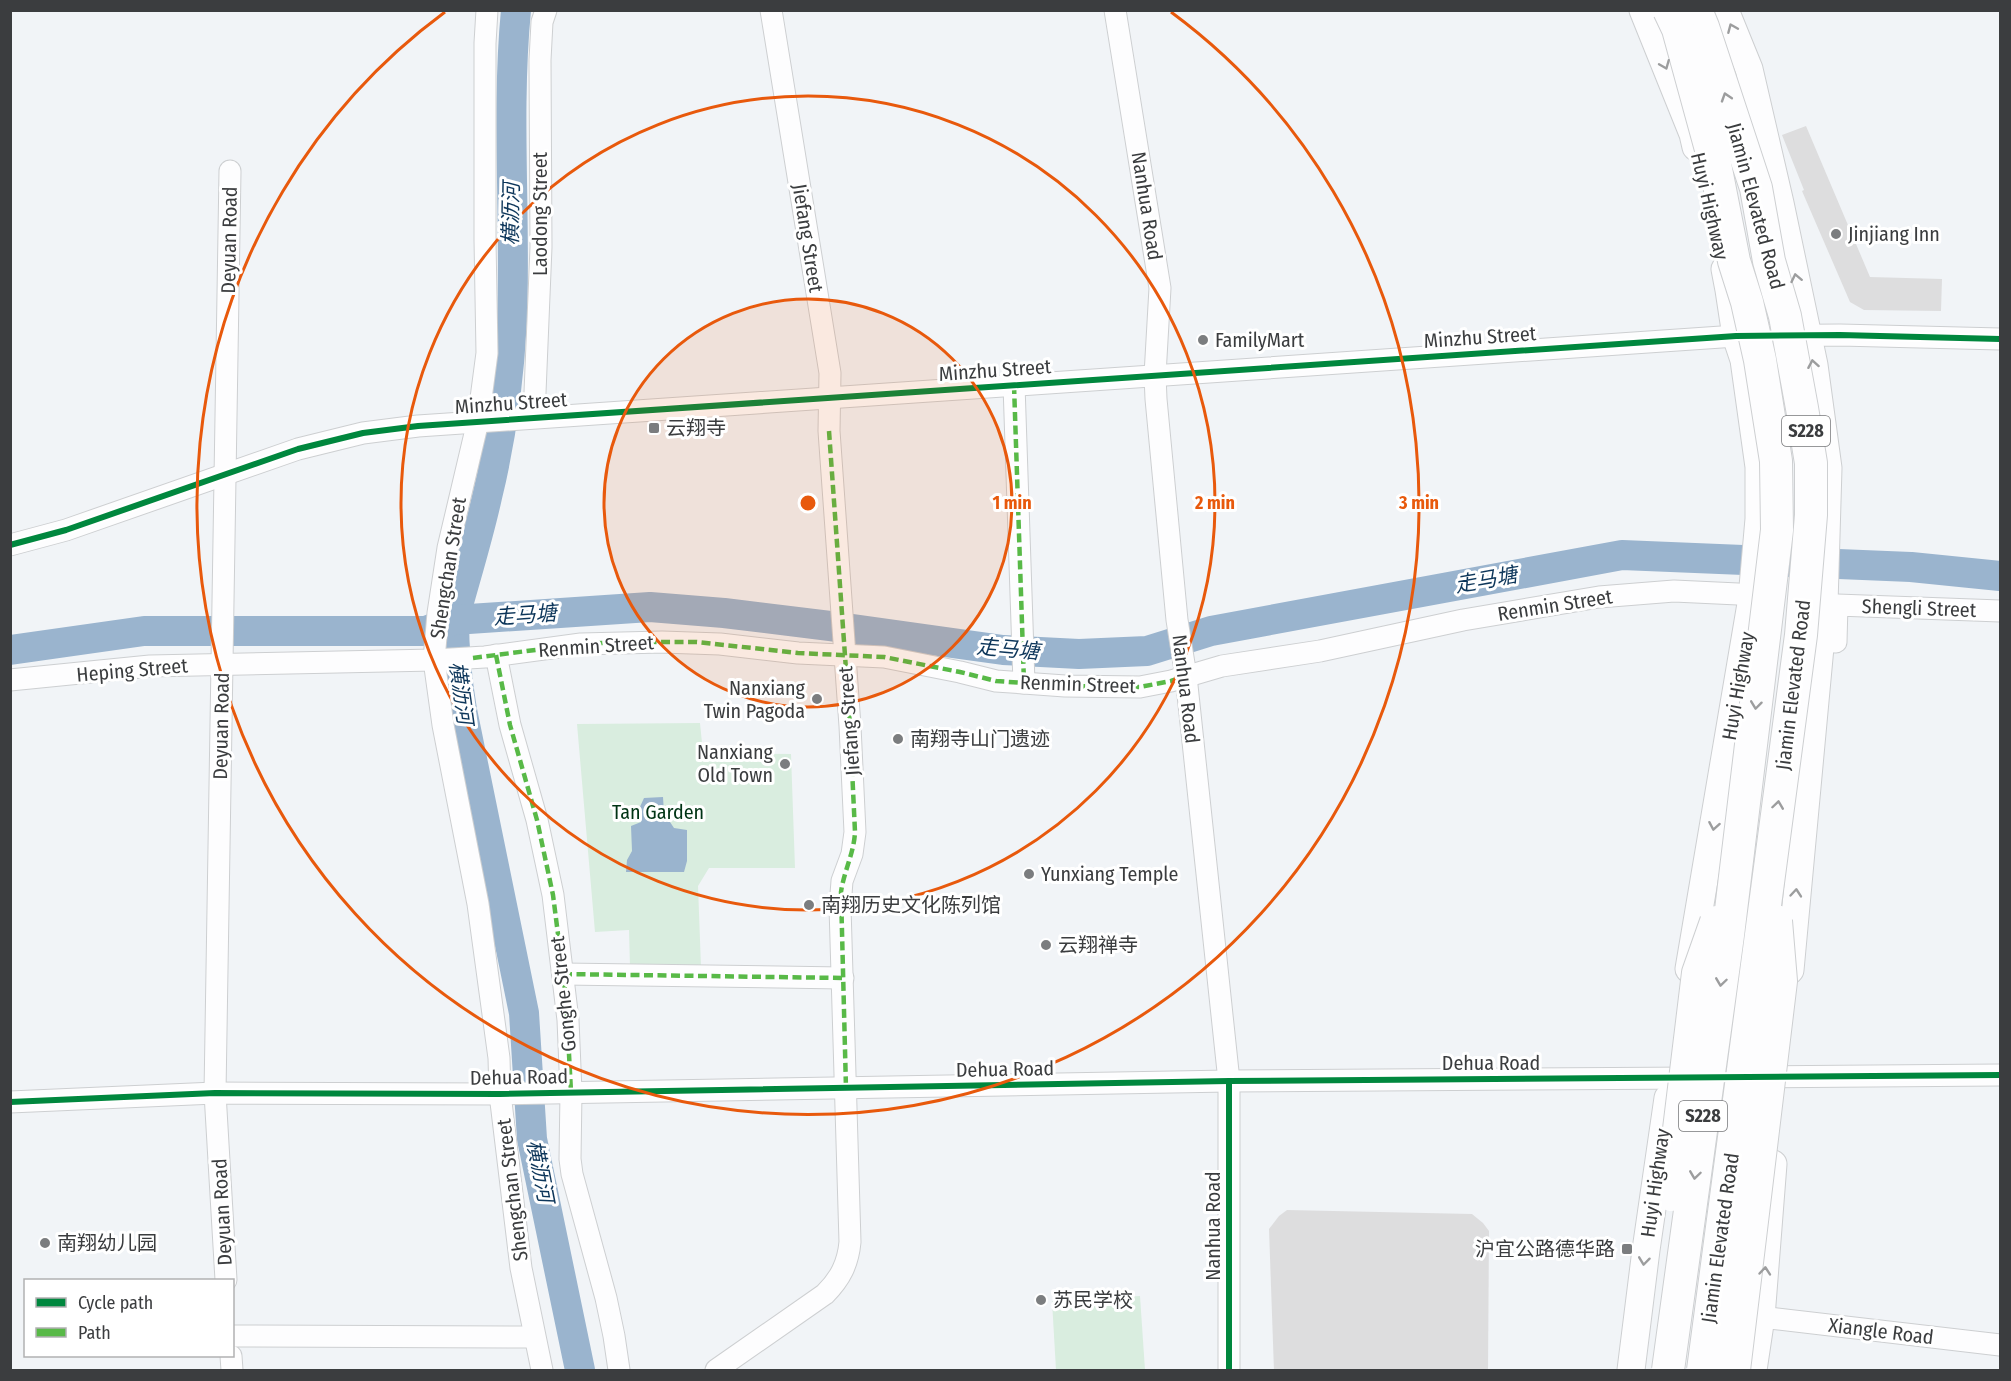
<svg xmlns="http://www.w3.org/2000/svg" width="2011" height="1381" viewBox="0 0 2011 1381" font-family="'Fira Sans Condensed','Noto Sans SC',sans-serif">
<rect width="100%" height="100%" fill="#f1f4f7"/>
<g fill="#d9eddf">
<polygon points="700,723 703,753 791,754 795,868 709,868 698,886 701,967 630,967 629,930 595,932 577,724"/>
<polygon points="1140,1296 1145,1370 1056,1370 1052,1301"/>
</g>
<polygon fill="#9ab4ce" points="663,797 664,813 674,828 687,830 687,861 684,872 626,872 627,860 632,851 631,826 641,822 639,809 644,798"/>
<g fill="none" stroke-linecap="round" stroke-linejoin="round">
<g stroke="#9ab4ce" stroke-width="30">
<path d="M516,10C506,114 516,217 512,321C509,379 501,440 487,497C478,538 465,579 454,620C454,651 457,680 462,710L524,1013L532,1139L580,1370"/>
<polyline points="10,650 144,631 426,631 454,620 650,607 724,613 830,626 1003,650 1079,654 1147,651 1211,631 1622,555 1911,567 2000,576"/>
</g>
</g>
<g fill="#ddddde">
<polygon points="1806,126 1870,277 1942,279 1941,311 1864,310 1850,302 1802,191 1804,190 1782,135"/>
<polygon points="1287,1210 1472,1214 1483,1223 1489,1231 1488,1371 1274,1371 1269,1229 1279,1216"/>
</g>
<g fill="none" stroke-linecap="round" stroke-linejoin="round">
<defs>
<g id="minor">
<polyline points="487,10 485,43 485,240 487,353 478,421 448,548 438,613 434,660 443,725 478,904 499,1058 500,1094 521,1268 542,1370"/>
<polyline points="1115,10 1160,288 1155,375 1156,399 1177,620 1186,676 1229,1081 1229,1370"/>
<polyline points="1014,385 1024,683"/>
<polyline points="534,417 541,247 540,60 542,22 546,10"/>
<polyline points="10,545 66,530 298,449 363,433 418,426 1736,336 1840,335 2000,339"/>
<polyline points="1820,641 1836,642 1837,605 2000,611"/>
<polyline points="496,655 510,725 537,820 553,895 568,1020 571,1092 570,1159 572,1174 606,1298 614,1336 619,1370"/>
<polyline points="10,680 150,666 434,660 485,657 581,644 662,642 720,644 798,653 884,657 960,672 996,681 1065,686 1140,687 1171,681 1222,666 1320,651 1463,620 1599,597 1674,591 1738,594 1752,598"/>
<polyline points="563,974 843,978"/>
<polyline points="1757,1077 2000,1075"/>
<polyline points="10,1102 215,1093 500,1094 1229,1081 1699,1078"/>
<polyline points="226,1280 215,1093 230,171"/>
<polyline points="1761,1317 2000,1345"/>
<polyline points="232,1336 534,1337"/>
<polyline points="231,1356 232,1370"/>
<path d="M716,1370L825,1294C840,1279 848,1264 850,1242L840,907L842,881L852,854L855,832L850,726L829,431L830,373L771,10"/>
</g>
<g id="major">
<polyline points="1643,10 1693,134 1696,147"/>
<polyline points="1725,10 1749,69 1780,203 1814,365 1828,468 1824,604 1790,970"/>
<polyline points="1689,969 1752,598 1759,519 1759,467 1744,360 1736,336 1729,290 1725,269"/>
<polyline points="1631,1370 1646,1250 1668,1098"/>
<polyline points="1753,1370 1761,1317 1773,1164"/>
</g>
</defs>
<use href="#minor" stroke="#cdcfd1" stroke-width="23"/>
<use href="#major" stroke="#cdcfd1" stroke-width="29"/>
<use href="#minor" stroke="#fdfdfe" stroke-width="21"/>
<use href="#major" stroke="#fdfdfe" stroke-width="27"/>
<defs>
<g id="highway-bridge">
<polyline points="1696,10 1703,27 1756,188 1769,261 1785,316 1802,408 1811,463 1811,515 1801,635 1703,1370"/>
<polyline points="1671,1195 1698,973 1716,922"/>
<polyline points="1668,1370 1728,935 1777,530 1776,461 1760,360 1747,302 1734,261 1715,164 1678,29 1669,10"/>
<polyline points="1734,1370 1781,981 1776,921"/>
</g>
</defs>
<use href="#highway-bridge" stroke="#cdcfd1" stroke-width="34" stroke-linecap="butt"/>
<use href="#highway-bridge" stroke="#fdfdfe" stroke-width="32"/>
<g stroke="#58b947" stroke-width="4.5" stroke-dasharray="9 4.5" stroke-linecap="butt">
<polyline points="1014,385 1024,683"/>
<path d="M829,431L850,726L855,832C854,853 844,871 841,892L846,1089"/>
<polyline points="496,655 510,725 537,820 553,895 566,997 571,1092"/>
<polyline points="473,658 581,644 621,642 697,642 798,653 884,657 960,672 996,681 1065,686 1140,687 1171,681 1186,676"/>
<polyline points="563,974 843,978"/>
</g>
<defs>
<g id="cycleway">
<polyline points="10,545 66,530 298,449 363,433 418,426 1736,336 1840,335 2000,339"/>
<polyline points="10,1102 215,1093 500,1094 1229,1081 2000,1075"/>
<polyline points="1229,1370 1229,1081"/>
</g>
</defs>
<use href="#cycleway" stroke="#fff" stroke-width="10"/>
<use href="#cycleway" stroke="#00873e" stroke-width="6"/>
</g>
<defs><path id="oneway-chevron" d="M-2-3.5L2.5 0L-2 3.5" fill="none" stroke-width="1.6" stroke-linecap="round" stroke-linejoin="round" transform="scale(1.5)"/></defs>
<g stroke="#9c9d9e">
<use href="#oneway-chevron" transform="translate(1732 28) rotate(-113)"/>
<use href="#oneway-chevron" transform="translate(1665 65) rotate(68)"/>
<use href="#oneway-chevron" transform="translate(1726 97) rotate(-108)"/>
<use href="#oneway-chevron" transform="translate(1796 278) rotate(-102)"/>
<use href="#oneway-chevron" transform="translate(1813 364) rotate(-100)"/>
<use href="#oneway-chevron" transform="translate(1756 705) rotate(97)"/>
<use href="#oneway-chevron" transform="translate(1778 805) rotate(-82)"/>
<use href="#oneway-chevron" transform="translate(1714 826) rotate(100)"/>
<use href="#oneway-chevron" transform="translate(1796 893) rotate(-85)"/>
<use href="#oneway-chevron" transform="translate(1721 982) rotate(98)"/>
<use href="#oneway-chevron" transform="translate(1695 1175) rotate(98)"/>
<use href="#oneway-chevron" transform="translate(1644 1261) rotate(97)"/>
<use href="#oneway-chevron" transform="translate(1765 1271) rotate(-85)"/>
</g>
<circle cx="808" cy="503" r="204" fill="#e8590c" fill-opacity=".12"/>
<g fill="none" stroke="#e8590c" stroke-width="3">
<circle cx="808" cy="503" r="204"/>
<circle cx="808" cy="503" r="407"/>
<path d="M1171 12A611 611 0 1 1 445 12"/>
</g>
<g fill="#7b7d7f" stroke="#fff" stroke-width="2">
<circle cx="1836" cy="234" r="6"/>
<circle cx="1203" cy="340" r="6"/>
<rect x="648" y="422" width="12" height="12" rx="3"/>
<circle cx="817" cy="699" r="6"/>
<circle cx="898" cy="739" r="6"/>
<circle cx="785" cy="764" r="6"/>
<circle cx="1029" cy="874" r="6"/>
<circle cx="809" cy="905" r="6"/>
<circle cx="1046" cy="945" r="6"/>
<circle cx="45" cy="1243" r="6"/>
<rect x="1621" y="1243" width="12" height="12" rx="3"/>
<circle cx="1041" cy="1300" r="6"/>
</g>
<g text-anchor="middle" stroke-width="6" stroke-linejoin="round" paint-order="stroke">
<g fill="#fff" stroke="#767779" stroke-width="1.5">
<rect x="1782" y="416" width="48" height="30" rx="4.5"/>
<rect x="1679" y="1101" width="48" height="30" rx="4.5"/>
</g>
<g font-size="18" font-weight="bold" fill="#3b3d3f">
<text x="1806" y="437">S228</text>
<text x="1703" y="1122">S228</text>
</g>
<g font-size="20" fill="#3b3d3f" stroke="#fff">
<text transform="translate(1147 206) rotate(81)" y="7">Nanhua Road</text>
<text transform="translate(1710 206) rotate(77)" y="7">Huyi Highway</text>
<text transform="translate(1756 206) rotate(75)" y="7">Jiamin Elevated Road</text>
<text transform="translate(540 214) rotate(-90)" y="7">Laodong Street</text>
<text transform="translate(808 238) rotate(81)" y="7">Jiefang Street</text>
<text transform="translate(229 240) rotate(-89)" y="7">Deyuan Road</text>
<text transform="translate(1480 337) rotate(-4)" y="7">Minzhu Street</text>
<text transform="translate(995 370) rotate(-4)" y="7">Minzhu Street</text>
<text transform="translate(511 403) rotate(-4)" y="7">Minzhu Street</text>
<text transform="translate(448 568) rotate(-81)" y="7">Shengchan Street</text>
<text transform="translate(1555 605) rotate(-9)" y="7">Renmin Street</text>
<text transform="translate(1919 608) rotate(2)" y="7">Shengli Street</text>
<text transform="translate(596 646) rotate(-4)" y="7">Renmin Street</text>
<text transform="translate(132 670) rotate(-5)" y="7">Heping Street</text>
<text transform="translate(1078 684) rotate(2)" y="7">Renmin Street</text>
<text transform="translate(1793 685) rotate(-83)" y="7">Jiamin Elevated Road</text>
<text transform="translate(1738 686) rotate(-80)" y="7">Huyi Highway</text>
<text transform="translate(1186 689) rotate(83)" y="7">Nanhua Road</text>
<text transform="translate(849 721) rotate(-94)" y="7">Jiefang Street</text>
<text transform="translate(221 726) rotate(-89)" y="7">Deyuan Road</text>
<text transform="translate(563 994) rotate(-96)" y="7">Gonghe Street</text>
<text x="1491" y="1070">Dehua Road</text>
<text transform="translate(1005 1069) rotate(-1)" y="7">Dehua Road</text>
<text transform="translate(519 1077) rotate(-1)" y="7">Dehua Road</text>
<text transform="translate(1655 1183) rotate(-82)" y="7">Huyi Highway</text>
<text transform="translate(512 1190) rotate(-97)" y="7">Shengchan Street</text>
<text transform="translate(222 1212) rotate(-93)" y="7">Deyuan Road</text>
<text transform="translate(1213 1226) rotate(-90)" y="7">Nanhua Road</text>
<text transform="translate(1720 1238) rotate(-82)" y="7">Jiamin Elevated Road</text>
<text transform="translate(1881 1331) rotate(7)" y="7">Xiangle Road</text>
</g>
<g font-size="20" fill="#3b3d3f" stroke="#fff" text-anchor="start">
<text x="1848" y="241">Jinjiang Inn</text>
<text x="1215" y="347">FamilyMart</text>
<text x="666" y="435">云翔寺</text>
<text x="805" y="695" text-anchor="end">Nanxiang<tspan x="805" dy="23">Twin Pagoda</tspan></text>
<text x="910" y="746">南翔寺山门遗迹</text>
<text x="773" y="759" text-anchor="end">Nanxiang<tspan x="773" dy="23">Old Town</tspan></text>
<text x="1041" y="881">Yunxiang Temple</text>
<text x="821" y="912">南翔历史文化陈列馆</text>
<text x="1058" y="952">云翔禅寺</text>
<text x="57" y="1250">南翔幼儿园</text>
<text x="1615" y="1256" text-anchor="end">沪宜公路德华路</text>
<text x="1053" y="1307">苏民学校</text>
</g>
<g font-size="20" fill="#003415" stroke="#fff">
<text x="658" y="819">Tan Garden</text>
</g>
<g font-size="21" font-style="italic" fill="#0d365a" stroke="#fff">
<text transform="translate(511 214) rotate(-89)" y="7">横沥河</text>
<text transform="translate(1486 580) rotate(-10)" y="7">走马塘</text>
<text transform="translate(525 615) rotate(-4)" y="7">走马塘</text>
<text transform="translate(1008 649) rotate(5)" y="7">走马塘</text>
<text transform="translate(461 693) rotate(82)" y="7">横沥河</text>
<text transform="translate(540 1171) rotate(79)" y="7">横沥河</text>
</g>
</g>
<circle cx="808" cy="503" r="9" fill="#e8590c" stroke="#fff" stroke-width="3"/>
<g font-size="18" text-anchor="middle" font-weight="bold" fill="#e8590c" stroke="#fff" stroke-width="6" stroke-linejoin="round" paint-order="stroke">
<text x="1012" y="509">1 min</text>
<text x="1215" y="509">2 min</text>
<text x="1419" y="509">3 min</text>
</g>
<rect width="2011" height="1381" fill="none" stroke="#3b3d3f" stroke-width="24"/>
<rect x="24" y="1279" width="210" height="78" fill="#ffffff" stroke="#b1b1b2" stroke-width="1.5"/>
<rect x="36" y="1298" width="30" height="9" fill="#00873e" stroke="#b1b1b2" stroke-width="1.5"/>
<text x="78" y="1309" font-size="18" fill="#3b3d3f">Cycle path</text>
<rect x="36" y="1328" width="30" height="9" fill="#58b947" stroke="#b1b1b2" stroke-width="1.5"/>
<text x="78" y="1339" font-size="18" fill="#3b3d3f">Path</text>
</svg>
